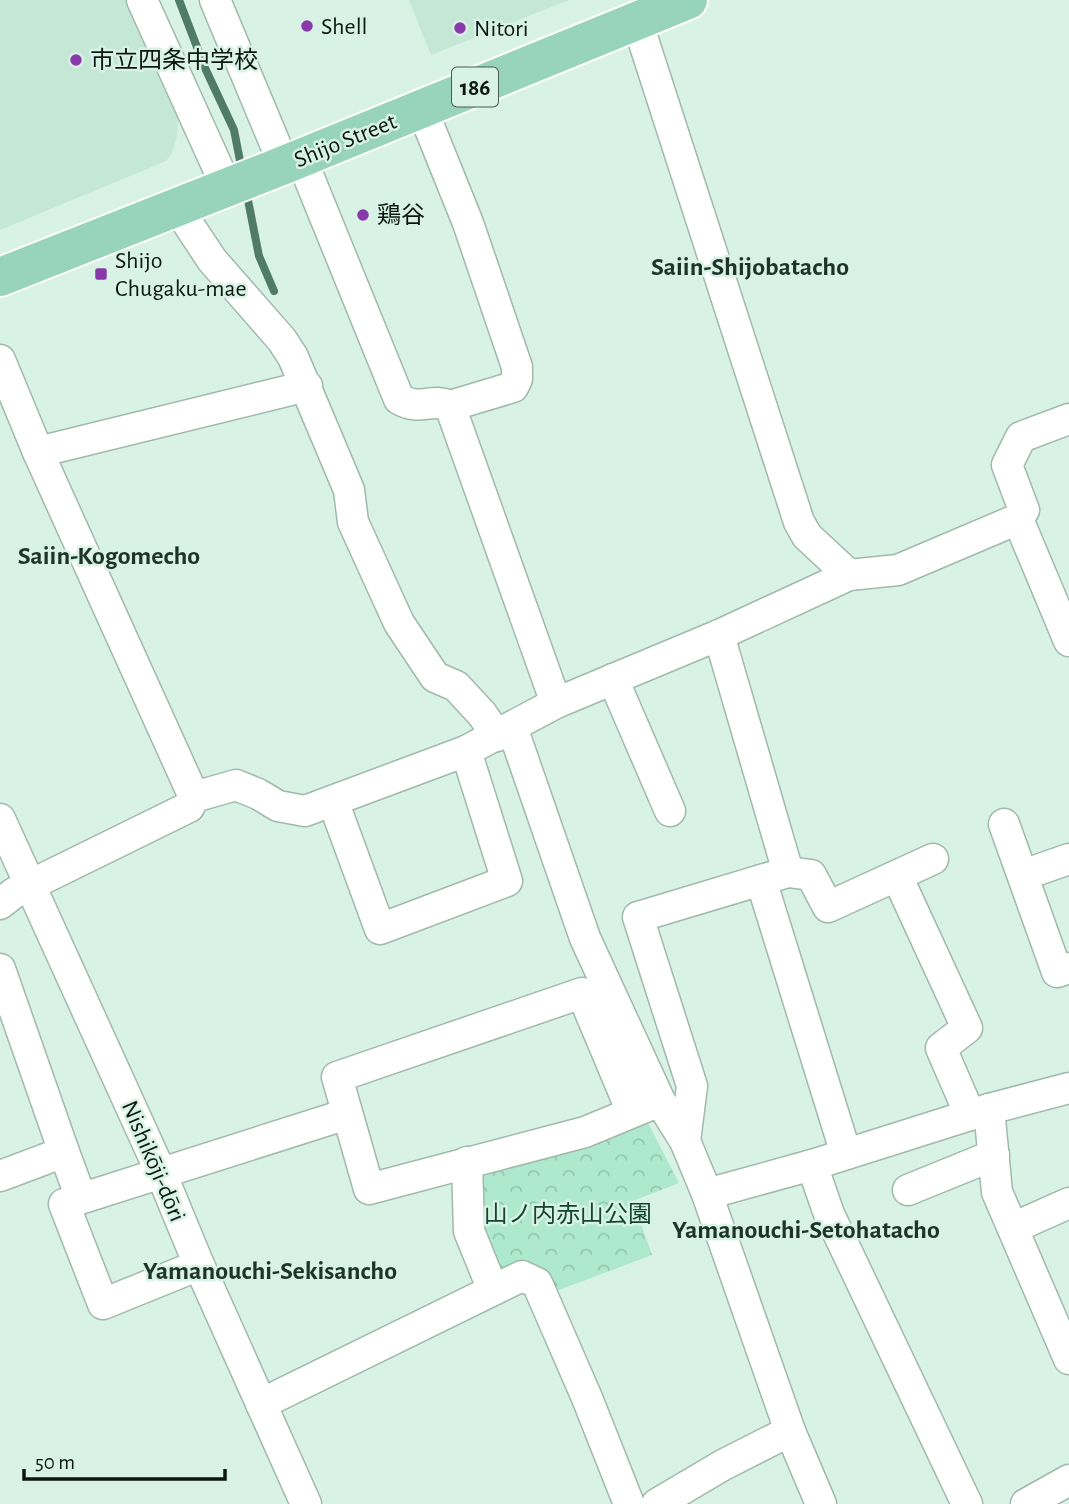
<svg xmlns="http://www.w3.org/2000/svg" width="1069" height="1504" viewBox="0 0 1069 1504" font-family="'Alegreya Sans','Noto Sans JP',sans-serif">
<defs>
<pattern id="park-crowns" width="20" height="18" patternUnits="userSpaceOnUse" patternTransform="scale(1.75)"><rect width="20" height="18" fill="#aee9cd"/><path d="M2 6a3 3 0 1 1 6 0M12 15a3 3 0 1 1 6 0" fill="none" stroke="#94c7af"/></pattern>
</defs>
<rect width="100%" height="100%" fill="#d8f2e5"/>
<g fill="#c5e7d6">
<polygon points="0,0 125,0 178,119 177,136 172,153 166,161 0,230"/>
<polygon points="409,0 569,0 431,55"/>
</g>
<polygon fill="url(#park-crowns)" points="647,1121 679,1183 633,1201 652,1255 551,1293 497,1280 475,1232 474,1169"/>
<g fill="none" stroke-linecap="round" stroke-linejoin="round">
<g stroke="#507c67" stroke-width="8">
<polyline points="179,0 205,68 234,130 242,171"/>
<polyline points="246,190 259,256 274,291"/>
</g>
<defs>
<g id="minor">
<polyline points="142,0 227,188"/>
<polyline points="215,0 284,165"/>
<polyline points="637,21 799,522 807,536 849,575"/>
<polyline points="422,109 468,223 517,367 517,379 513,387 450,406 556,703"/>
<path d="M301,158L399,399C421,412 430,397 450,406"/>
<polyline points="177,207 212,260 282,340 293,357 349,490 353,522 399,623 435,677 456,686 482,714 497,736"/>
<polyline points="0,360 38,452 194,797"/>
<polyline points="38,452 307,386"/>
<polyline points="1018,519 1024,510 1007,465 1021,437 1069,419"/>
<polyline points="613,679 670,811"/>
<polyline points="512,727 585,938 660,1101 685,1141 707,1194 790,1431 821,1504"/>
<polyline points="333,801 380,929 507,881 466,751"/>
<polyline points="0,819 161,1173 199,1265 306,1504"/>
<polyline points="1004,824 1057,972 1069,968"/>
<polyline points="788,872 811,875 828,907 933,859"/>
<polyline points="1023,875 1069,859"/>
<polyline points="897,876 967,1028 941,1048 970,1115"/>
<polyline points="761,880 846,1154"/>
<polyline points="0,904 14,893 189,807 194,797 236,785 258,794 278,806 305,811 466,751 556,703 719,635 849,575 898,570 1018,519 1069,641"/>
<polyline points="0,969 64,1152 0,1176"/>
<polyline points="989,1109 997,1192 1069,1359"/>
<polyline points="632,1112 582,993 337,1077 369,1189 585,1132 660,1101"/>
<polyline points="685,1141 692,1086 638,917 788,872 719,635"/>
<polyline points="64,1152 81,1198"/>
<polyline points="467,1162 469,1231 493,1290"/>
<polyline points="812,1165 829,1214 967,1504"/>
<polyline points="908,1190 994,1155"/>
<polyline points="707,1194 812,1165 989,1109 1069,1088"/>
<polyline points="1013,1228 1069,1203"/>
<polyline points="199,1265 103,1304 64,1204 347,1114"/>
<polyline points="261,1404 522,1276 537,1283 587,1398 629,1504"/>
<polyline points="657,1504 723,1465 790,1431"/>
<polyline points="1026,1504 1069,1480"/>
</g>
<polyline id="major" points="0,277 284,165 688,0"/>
</defs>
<use href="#minor" stroke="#a0b9ac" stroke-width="33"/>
<use href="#major" stroke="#fff" stroke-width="42"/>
<use href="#minor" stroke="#fff" stroke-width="30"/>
<use href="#major" stroke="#97d4bb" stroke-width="38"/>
</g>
<g fill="#883aab" stroke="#d8f2e5" stroke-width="2.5">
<circle cx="307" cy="26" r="7"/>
<circle cx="460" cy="28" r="7"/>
<circle cx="76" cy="60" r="7"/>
<circle cx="363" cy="215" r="7"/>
<rect x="94" y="267" width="14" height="14" rx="3.5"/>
</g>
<g text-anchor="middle" stroke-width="5" stroke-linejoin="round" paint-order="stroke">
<rect fill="#d8f2e5" stroke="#4a5951" stroke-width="2" x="452" y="67.5" width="46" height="39" rx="5"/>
<g font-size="23" font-weight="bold" fill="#0d1712">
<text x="475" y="95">186</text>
</g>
<g font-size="24" fill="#0d1712" stroke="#d8f2e5" text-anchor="start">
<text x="321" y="34">Shell</text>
<text x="474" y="36">Nitori</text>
<text x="90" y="68">市立四条中学校</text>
<text x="377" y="223">鶏谷</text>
<text x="115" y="268">Shijo<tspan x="115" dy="28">Chugaku-mae</tspan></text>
</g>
<g font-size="24" fill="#0d1712" stroke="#d8f2e5">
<text transform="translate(345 140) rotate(-22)" y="8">Shijo Street</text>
<text transform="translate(154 1161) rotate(67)" y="8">Nishikōji-dōri</text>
</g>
<g font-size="24" fill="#134431" stroke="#d8f2e5">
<text x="568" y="1222">山ノ内赤山公園</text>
</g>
<g font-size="26" font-weight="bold" fill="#1e3329" stroke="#d8f2e5">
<text x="750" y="275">Saiin-Shijobatacho</text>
<text x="109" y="564">Saiin-Kogomecho</text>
<text x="806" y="1238">Yamanouchi-Setohatacho</text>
<text x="270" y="1279">Yamanouchi-Sekisancho</text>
</g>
</g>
<path d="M24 1469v10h201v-10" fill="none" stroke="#0d1712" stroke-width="3.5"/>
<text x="35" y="1469" font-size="21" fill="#0d1712" stroke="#d8f2e5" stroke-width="5" paint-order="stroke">50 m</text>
</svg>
